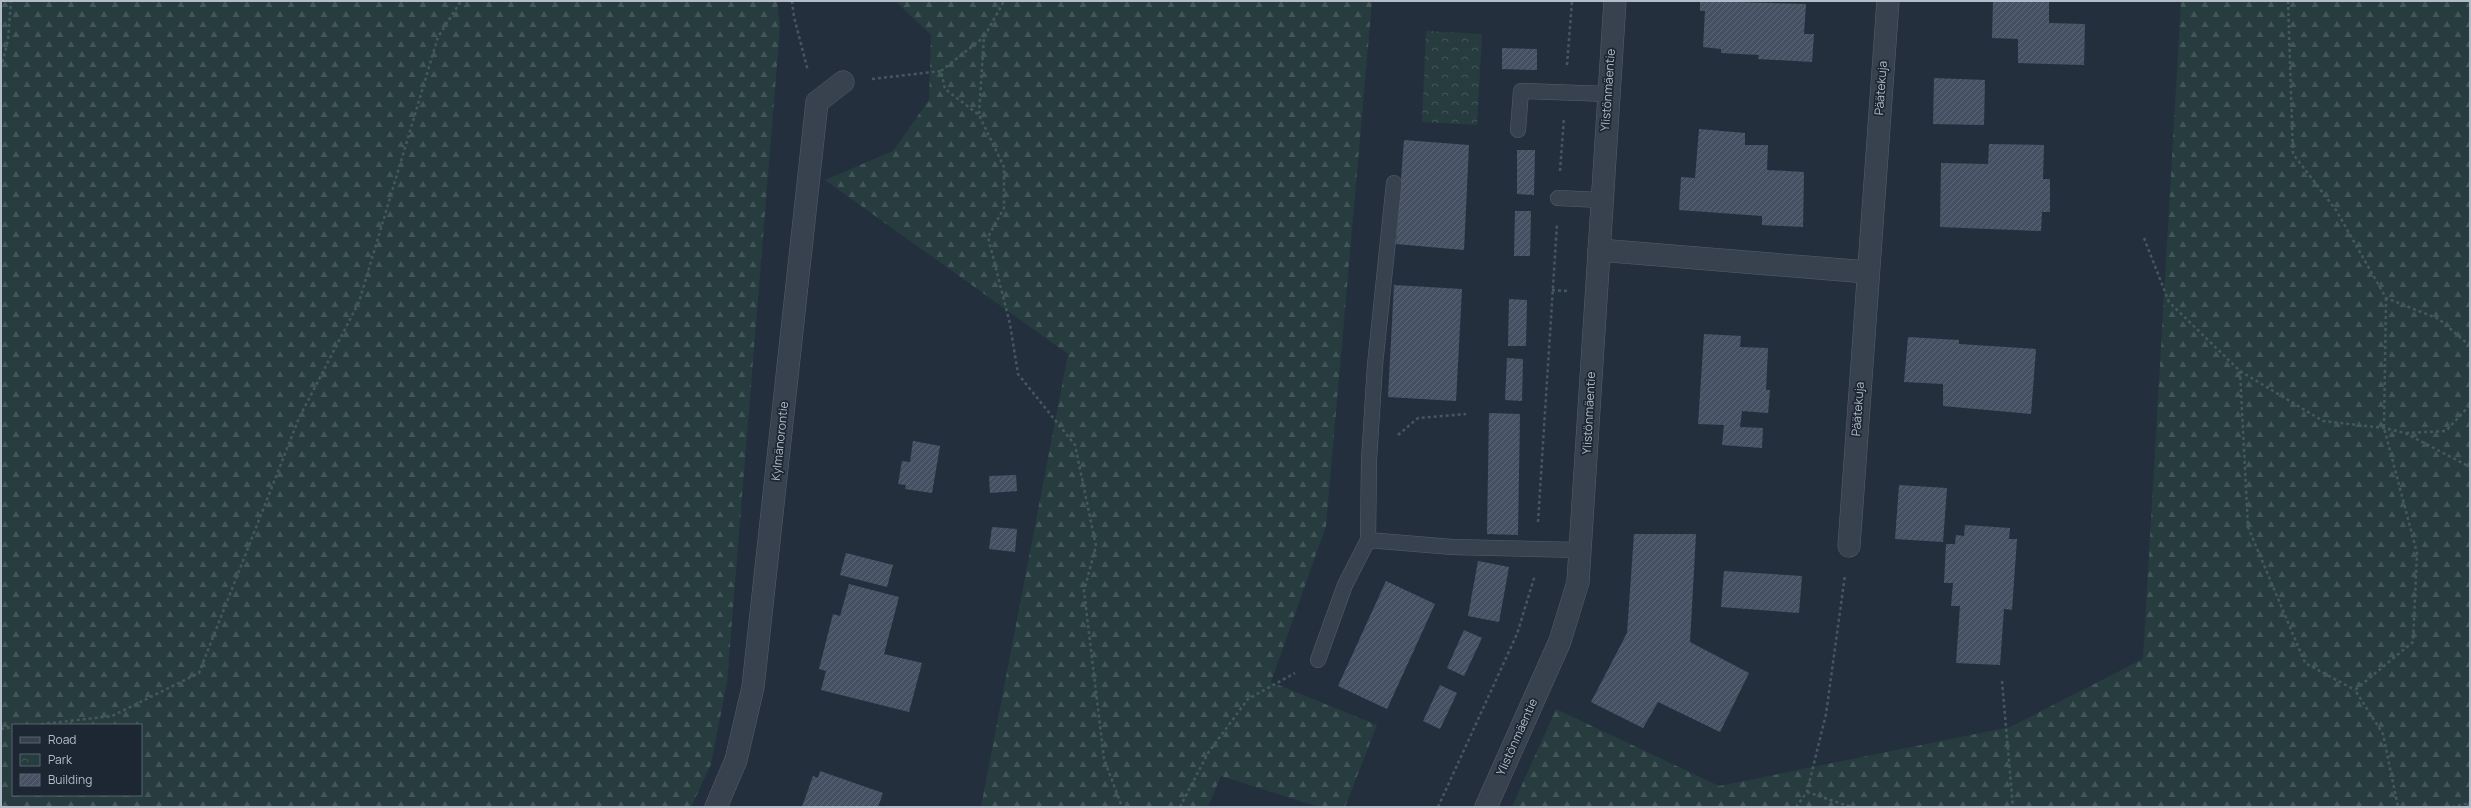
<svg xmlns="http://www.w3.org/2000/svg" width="2471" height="808" viewBox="0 0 2471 808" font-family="Manrope,sans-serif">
<defs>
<pattern id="forest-firs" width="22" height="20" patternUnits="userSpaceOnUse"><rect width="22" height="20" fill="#263c3f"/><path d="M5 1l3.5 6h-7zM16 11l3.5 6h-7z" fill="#435659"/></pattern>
<pattern id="park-crowns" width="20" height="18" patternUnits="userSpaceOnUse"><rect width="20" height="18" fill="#263c3f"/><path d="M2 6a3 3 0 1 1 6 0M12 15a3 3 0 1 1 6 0" fill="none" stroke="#435659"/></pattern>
<pattern id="building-hatch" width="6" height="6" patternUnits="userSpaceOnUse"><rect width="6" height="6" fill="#455162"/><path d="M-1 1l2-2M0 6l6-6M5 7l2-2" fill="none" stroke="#5d6877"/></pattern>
</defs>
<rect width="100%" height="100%" fill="#242f3e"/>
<g fill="url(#forest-firs)" fill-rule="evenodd">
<path d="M1,1H777L780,27L727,682L711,764L691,807H1ZM13,725H141V795H13Z"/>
<polygon points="895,1 1372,1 1326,526 1271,682 1377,725 1345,807 1319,807 1221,776 1208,807 981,807 1068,354 825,180 893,151 929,100 931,35"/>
<polygon points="2181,1 2470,1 2470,807 1512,807 1556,709 1719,786 2010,727 2143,659"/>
</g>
<polygon fill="url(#park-crowns)" points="1426,31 1482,34 1477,125 1422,122"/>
<g fill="url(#building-hatch)">
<polygon points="1700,1 1806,4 1804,34 1814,34 1812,62 1758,59 1759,55 1721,53 1721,49 1703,47 1705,11 1700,11"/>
<polygon points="1993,1 2049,1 2049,23 2085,24 2084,65 2018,63 2018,39 1992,38"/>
<polygon points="1502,48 1537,49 1537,70 1502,69"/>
<polygon points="1934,78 1985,80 1984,125 1933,124"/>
<polygon points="1699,129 1745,133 1745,145 1768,145 1767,170 1804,172 1803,227 1762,225 1762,216 1679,210 1681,177 1695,178"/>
<polygon points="1404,140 1469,145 1464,250 1396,244"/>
<polygon points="1989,144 2044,145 2043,179 2050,179 2050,212 2042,212 2041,231 1940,227 1941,163 1988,164"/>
<polygon points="1517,150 1535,150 1534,195 1517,194"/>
<polygon points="1515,211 1531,211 1530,256 1514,256"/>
<polygon points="1394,285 1462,289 1456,401 1388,397"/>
<polygon points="1509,299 1527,300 1526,346 1508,346"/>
<polygon points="1704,334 1741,336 1740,347 1768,348 1766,390 1770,390 1768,413 1742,411 1740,427 1763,428 1762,448 1722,445 1724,425 1698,424"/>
<polygon points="1908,337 1959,340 1959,344 2036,349 2031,414 1943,406 1943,384 1904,382"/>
<polygon points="1507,358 1523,359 1522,401 1505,400"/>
<polygon points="1489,413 1520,414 1518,535 1487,534"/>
<polygon points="913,441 940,446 932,493 905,489 906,485 898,484 902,461 910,462"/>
<polygon points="1016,475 1017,491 990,493 989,476"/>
<polygon points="1899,485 1947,488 1943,542 1895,539"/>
<polygon points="1965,525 2010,528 2009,539 2017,539 2012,610 2004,609 2000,665 1956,663 1960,606 1951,606 1953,583 1944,583 1946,544 1955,544 1956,535 1964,536"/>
<polygon points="992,527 1017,529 1015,552 989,549"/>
<polygon points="1634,534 1696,534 1690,642 1749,673 1720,732 1658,702 1643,728 1591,702 1627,633"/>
<polygon points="846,553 893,565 887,587 840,575"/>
<polygon points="1478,561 1509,567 1499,622 1468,616"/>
<polygon points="1724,571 1802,576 1799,613 1721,607"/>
<polygon points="1386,581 1435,604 1387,709 1338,686"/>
<polygon points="849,584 899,597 884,654 922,663 909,712 821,690 826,671 819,669 833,614 840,616"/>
<polygon points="1464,630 1482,638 1464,676 1447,668"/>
<polygon points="1440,685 1457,693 1440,729 1423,721"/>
<polygon points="820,771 883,793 878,807 802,807 813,776 818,778"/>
</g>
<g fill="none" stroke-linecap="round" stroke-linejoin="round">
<defs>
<g id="service">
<polyline points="1518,130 1521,91 1608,94"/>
<polyline points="1558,198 1601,200"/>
<polyline points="1368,540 1452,547 1580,550"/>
<polyline points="1318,660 1345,585 1368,540 1369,460 1375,365 1394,183"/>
</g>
<g id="minor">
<polyline points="1599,250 1867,272"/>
<polyline points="1849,546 1888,1"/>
<polyline points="716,807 736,760 753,687 817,102 843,82"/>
</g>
<polyline id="tertiary" points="1486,807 1560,641 1578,582 1615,1"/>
</defs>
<use href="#service" stroke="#565f6c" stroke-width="16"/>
<use href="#minor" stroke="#565f6c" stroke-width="23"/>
<use href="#tertiary" stroke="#565f6c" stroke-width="23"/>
<g stroke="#44595c" stroke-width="2.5" stroke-dasharray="3 3" stroke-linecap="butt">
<polyline points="792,1 794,17 808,71"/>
<polyline points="2288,1 2293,154 2336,210 2386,298 2439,319 2470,346"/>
<polyline points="1567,65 1572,1"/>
<polyline points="1,68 8,40 11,1"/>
<polyline points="941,71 984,37"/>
<polyline points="872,79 941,71 945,89 979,115 1004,167 1004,208 988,237 1010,324 1018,374 1075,445 1096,546 1084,591 1104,759 1122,807"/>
<polyline points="979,114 984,37 1004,1"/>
<polyline points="1560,171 1564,118"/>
<polyline points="2144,238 2169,302 2240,371 2323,421 2384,428 2405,433 2470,467"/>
<polyline points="1552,290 1567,291"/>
<polyline points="2386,298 2384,428 2417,553 2413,642 2355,690 2383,734 2398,807"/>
<polyline points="2240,371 2248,527 2305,663 2355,690"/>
<polyline points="2406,433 2446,431 2470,405"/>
<polyline points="1398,435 1418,418 1466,414"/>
<polyline points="1538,522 1557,224"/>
<polyline points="2002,681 2013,807"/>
<polyline points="35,725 112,716 199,673 299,418 359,302 438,37 461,1"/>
<polyline points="1,729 13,727"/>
<polyline points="1807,792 1851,807"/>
<polyline points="1180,807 1208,753 1248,699 1295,673"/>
<polyline points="1438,807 1517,634 1535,575"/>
<polyline points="1796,807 1807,792 1826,714 1845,575"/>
<polyline points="2452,807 2470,803"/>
</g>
<use href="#service" stroke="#38414e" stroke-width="15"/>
<use href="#minor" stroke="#38414e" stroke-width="22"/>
<use href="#tertiary" stroke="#38414e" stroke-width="22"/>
</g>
<g text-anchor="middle" stroke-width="3.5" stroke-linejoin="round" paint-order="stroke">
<g font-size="12" fill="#b4bcc9" stroke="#1d2633">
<text transform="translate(1881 88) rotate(-86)" y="4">Päätekuja</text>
<text transform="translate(1608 90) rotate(-86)" y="4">Ylistönmäentie</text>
<text transform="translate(1858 409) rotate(-86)" y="4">Päätekuja</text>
<text transform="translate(1589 413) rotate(-87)" y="4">Ylistönmäentie</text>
<text transform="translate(780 441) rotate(-84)" y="4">Kylmänorontie</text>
<text transform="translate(1517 737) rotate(-66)" y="4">Ylistönmäentie</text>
</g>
</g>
<rect width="2471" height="808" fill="none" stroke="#b4bcc9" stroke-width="4"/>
<rect x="12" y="724" width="130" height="72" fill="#1d2633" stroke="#59626f"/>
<rect x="20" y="737" width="20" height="6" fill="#38414e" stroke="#59626f"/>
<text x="48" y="744" font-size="12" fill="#b4bcc9">Road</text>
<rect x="20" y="754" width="20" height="12" fill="url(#park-crowns)" stroke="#59626f"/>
<text x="48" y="764" font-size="12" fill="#b4bcc9">Park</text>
<rect x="20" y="774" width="20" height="12" fill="url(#building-hatch)" stroke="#59626f"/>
<text x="48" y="784" font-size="12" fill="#b4bcc9">Building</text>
</svg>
